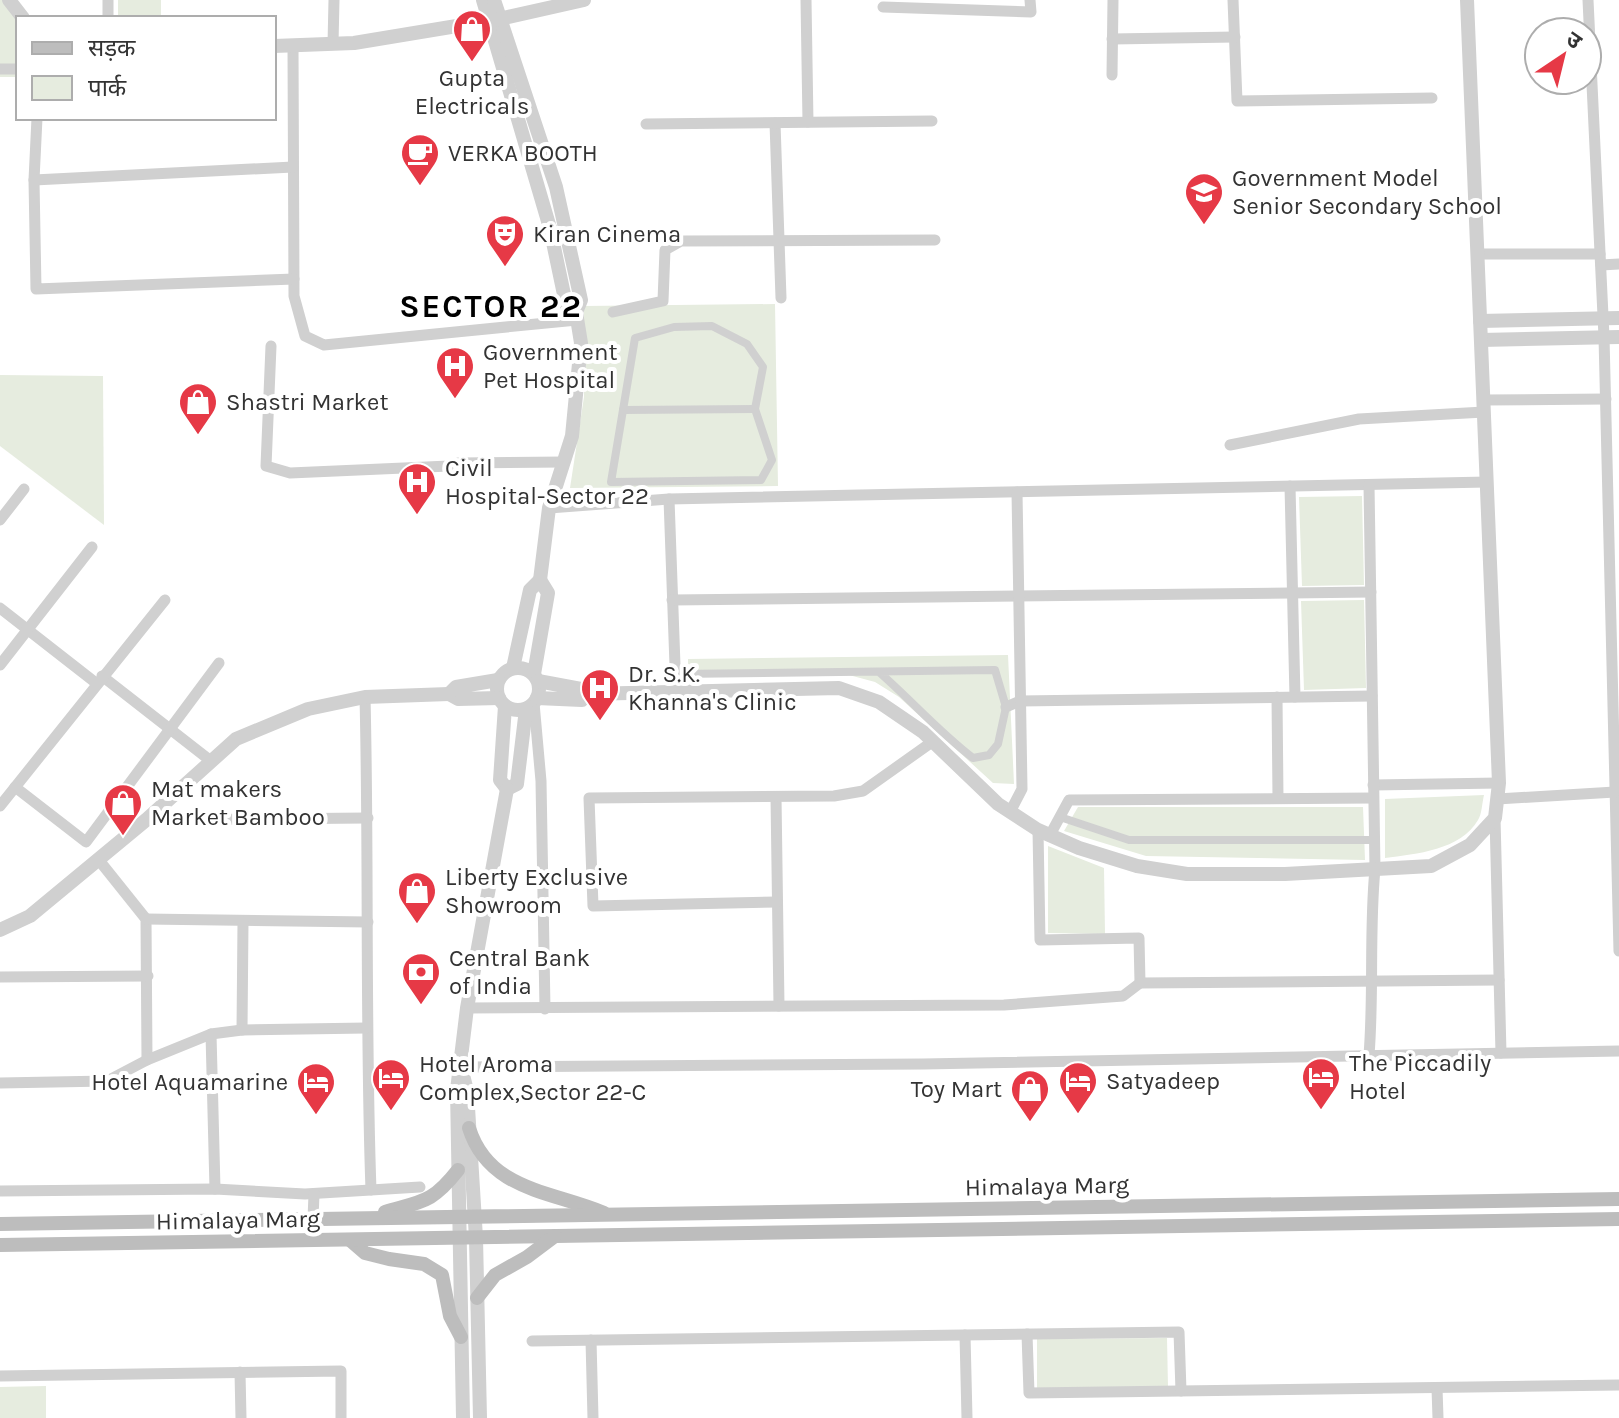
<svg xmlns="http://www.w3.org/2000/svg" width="1619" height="1418" viewBox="0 0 1619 1418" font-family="Karla,'Noto Sans Devanagari',sans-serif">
<rect width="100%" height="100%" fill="#fff"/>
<g fill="#e6ecdf">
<polygon points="0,0 3,0 18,20 18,77 0,77"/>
<rect x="118" y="0" width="43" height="18"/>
<polygon points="775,304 778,486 570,488 584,397 584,306"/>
<polygon points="0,375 103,376 104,525 0,446"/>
<polygon points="1362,496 1364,585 1302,586 1299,497"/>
<polygon points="1364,600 1366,688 1304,690 1301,601"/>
<polygon points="1008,655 1014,784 993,783 899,697 875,682 849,675 688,674 688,659"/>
<path d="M1484,795C1482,803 1482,814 1478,820C1461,850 1416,854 1385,858V799Z"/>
<polygon points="1078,807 1363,807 1365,860 1146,856 1064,831"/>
<polygon points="1048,846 1104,868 1105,934 1048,933"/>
<polygon points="1167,1338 1168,1387 1037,1388 1037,1339"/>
<polygon points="46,1386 46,1418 0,1418 0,1387"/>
</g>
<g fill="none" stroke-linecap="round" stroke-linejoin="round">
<g stroke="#d0d0d0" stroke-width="8">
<polygon points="712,326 747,344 763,367 755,409 772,460 761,480 611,482 635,338 674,327"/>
<polyline points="623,410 755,409"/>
<path d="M675,674L995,670L1006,707L998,744L989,755L973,758C939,732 911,700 879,672"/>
<polyline points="1060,817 1129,840 1374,840"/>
</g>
<g stroke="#d0d0d0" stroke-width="11">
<polyline points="108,0 108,18"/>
<polyline points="806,0 808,122"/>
<polyline points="1233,0 1237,101 1432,98"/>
<polyline points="1588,0 1604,337 1619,951"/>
<polyline points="883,7 1031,12 1030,0"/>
<polyline points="1112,39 1235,37"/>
<polyline points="333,44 334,0"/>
<polyline points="293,46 294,296 305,336 324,345 577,320"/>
<polyline points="0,69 18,69"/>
<polyline points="1112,75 1113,0"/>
<polyline points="37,118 34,180 36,289 294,279"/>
<polyline points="775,123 781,298"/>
<polyline points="646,124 932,121"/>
<polyline points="34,180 293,167"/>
<polyline points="1477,254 1600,254"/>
<polyline points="1601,265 1619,264"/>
<polyline points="613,312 663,301 665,250 681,241 935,240"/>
<polyline points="271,346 266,466 290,473 449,466 458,463 564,462"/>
<polyline points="1483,400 1606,399"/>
<polyline points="1230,445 1359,419 1484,412"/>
<polyline points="1290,486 1295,697"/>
<polyline points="669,499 676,693"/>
<polyline points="549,508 669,499 1487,482"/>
<polyline points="0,520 24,489"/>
<polyline points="672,600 1371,592"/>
<polyline points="0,608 96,683"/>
<polyline points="0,665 92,547"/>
<polyline points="102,676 211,761"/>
<path d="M365,697C369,861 365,1026 371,1190"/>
<polyline points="1277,697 1278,798"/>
<polyline points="534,703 541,781 545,1009"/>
<polyline points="1006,707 1020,701 1372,696"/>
<polyline points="1373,785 1499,783"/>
<polyline points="15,787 86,842 219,663"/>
<polyline points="776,797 779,1006"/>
<polyline points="1497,799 1615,792"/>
<polyline points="0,806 165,600"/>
<polyline points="1010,812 1022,789 1017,492"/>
<polyline points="1495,818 1501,1053"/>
<polyline points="146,820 368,818"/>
<polyline points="1038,830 1040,940 1139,938 1140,983 1499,980"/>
<polyline points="1050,835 1069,800 1373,798"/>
<polyline points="98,859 146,919 147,1060"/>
<polyline points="777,902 593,906 589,798 834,796 863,791 932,742"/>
<polyline points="146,919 368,922"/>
<polyline points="0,977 148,976"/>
<polyline points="467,1008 1004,1005 1123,996 1140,983"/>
<polyline points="242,1030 243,922"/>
<polyline points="211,1034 215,1189"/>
<path d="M1369,1055C1374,993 1369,931 1375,869L1369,485"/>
<polyline points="461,1067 923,1064 1619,1051"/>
<polyline points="0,1083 107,1081 147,1060 211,1034 242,1030 366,1028"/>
<polyline points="0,1191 215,1189 305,1194 420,1187"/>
<polyline points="313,1219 314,1194"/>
<polyline points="1027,1334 1029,1393 1619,1385"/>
<polyline points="965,1335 967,1418"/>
<polyline points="591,1340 593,1418"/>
<polyline points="532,1341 1179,1332 1181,1391"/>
<polyline points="240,1372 241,1418"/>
<polyline points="0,1376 341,1371 341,1418"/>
<polyline points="1437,1388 1438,1418"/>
</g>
<g stroke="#d0d0d0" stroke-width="14">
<polyline points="9,0 23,18"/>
<polyline points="483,0 550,228 566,304 576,312"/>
<polyline points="494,0 556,187 581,300 576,312 581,343 572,436 549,508 540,580"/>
<polyline points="274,46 354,43 499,19 584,0"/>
<polyline points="1480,321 1619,318"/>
<polyline points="1481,340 1619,337"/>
<circle cx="518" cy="689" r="21"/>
<polyline points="513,668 530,590 540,580 548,593 534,674"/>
<polyline points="498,680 456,687 449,694 458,699 499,698"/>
<polyline points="587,694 839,688 879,702 923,732 998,804 1038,830 1079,848 1137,866 1187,874 1285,874 1431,866 1470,845 1495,818 1499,783 1467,0"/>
<polyline points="537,698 582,700 587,694 581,689 538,681"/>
<polyline points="505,706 500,780 507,789 517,784 526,709"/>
<polyline points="0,930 30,916 146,820 236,739 308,709 365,697 449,694"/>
<polyline points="463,1075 467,1091 476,1238 480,1418"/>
<polyline points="463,1418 457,1090 467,1008 507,789"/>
</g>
<g stroke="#bdbdbd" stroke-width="14">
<path d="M469,1128C489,1191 552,1191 604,1213"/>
<path d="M385,1212C423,1201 432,1203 458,1170"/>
<polyline points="0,1224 1619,1199"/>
<polyline points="350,1240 365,1253 389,1259 424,1264 442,1275 450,1316 461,1337"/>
<polyline points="0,1245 1619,1219"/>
<polyline points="477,1298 495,1275 527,1257 555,1236"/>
</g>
</g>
<defs>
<symbol id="shop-pin" viewBox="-11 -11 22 30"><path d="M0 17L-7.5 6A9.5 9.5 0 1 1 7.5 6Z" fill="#e63946" stroke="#fff"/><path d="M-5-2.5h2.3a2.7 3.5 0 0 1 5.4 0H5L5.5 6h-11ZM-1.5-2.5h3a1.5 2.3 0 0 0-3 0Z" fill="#fff"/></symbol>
<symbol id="cafe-pin" viewBox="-11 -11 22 30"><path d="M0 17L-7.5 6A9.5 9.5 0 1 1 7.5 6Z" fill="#e63946" stroke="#fff"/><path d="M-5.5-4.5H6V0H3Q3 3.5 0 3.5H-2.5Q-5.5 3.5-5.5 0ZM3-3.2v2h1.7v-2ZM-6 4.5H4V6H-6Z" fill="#fff"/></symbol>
<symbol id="school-pin" viewBox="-11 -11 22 30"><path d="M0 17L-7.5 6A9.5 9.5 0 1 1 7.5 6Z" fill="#e63946" stroke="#fff"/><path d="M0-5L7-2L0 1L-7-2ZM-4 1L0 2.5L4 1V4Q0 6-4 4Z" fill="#fff"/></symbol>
<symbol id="theatre-pin" viewBox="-11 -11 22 30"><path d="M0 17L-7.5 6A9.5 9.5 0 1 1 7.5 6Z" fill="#e63946" stroke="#fff"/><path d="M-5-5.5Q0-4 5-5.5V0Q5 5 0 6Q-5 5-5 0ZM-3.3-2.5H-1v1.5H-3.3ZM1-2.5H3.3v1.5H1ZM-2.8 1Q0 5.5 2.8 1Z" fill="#fff"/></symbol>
<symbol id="hospital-pin" viewBox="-11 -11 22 30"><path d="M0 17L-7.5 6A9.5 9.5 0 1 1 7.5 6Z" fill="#e63946" stroke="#fff"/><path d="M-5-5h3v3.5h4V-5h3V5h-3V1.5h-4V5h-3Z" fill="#fff"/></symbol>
<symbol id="bank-pin" viewBox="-11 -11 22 30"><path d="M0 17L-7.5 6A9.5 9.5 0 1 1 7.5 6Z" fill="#e63946" stroke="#fff"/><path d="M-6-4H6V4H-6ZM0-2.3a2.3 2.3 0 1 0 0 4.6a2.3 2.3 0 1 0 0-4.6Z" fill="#fff"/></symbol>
<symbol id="hotel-pin" viewBox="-11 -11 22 30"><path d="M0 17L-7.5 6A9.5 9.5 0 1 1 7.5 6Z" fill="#e63946" stroke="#fff"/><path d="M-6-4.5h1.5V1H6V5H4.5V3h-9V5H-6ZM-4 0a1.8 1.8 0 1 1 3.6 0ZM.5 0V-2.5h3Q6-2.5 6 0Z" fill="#fff"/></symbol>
</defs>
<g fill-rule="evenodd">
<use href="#shop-pin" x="450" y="7" width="44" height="60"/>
<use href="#cafe-pin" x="398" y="131" width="44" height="60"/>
<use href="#school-pin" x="1182" y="170" width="44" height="60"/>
<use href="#theatre-pin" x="483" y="212" width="44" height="60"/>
<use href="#hospital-pin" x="433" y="344" width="44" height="60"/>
<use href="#shop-pin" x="176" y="380" width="44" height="60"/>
<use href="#hospital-pin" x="395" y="460" width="44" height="60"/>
<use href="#hospital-pin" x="578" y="666" width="44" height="60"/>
<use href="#shop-pin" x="101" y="781" width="44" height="60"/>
<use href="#shop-pin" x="395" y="869" width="44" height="60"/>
<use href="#bank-pin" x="399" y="950" width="44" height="60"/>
<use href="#hotel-pin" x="1299" y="1055" width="44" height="60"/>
<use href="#hotel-pin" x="369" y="1056" width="44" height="60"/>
<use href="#hotel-pin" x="1056" y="1059" width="44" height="60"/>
<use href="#hotel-pin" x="294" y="1060" width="44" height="60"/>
<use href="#shop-pin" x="1008" y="1067" width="44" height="60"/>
</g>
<g text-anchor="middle" stroke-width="8" stroke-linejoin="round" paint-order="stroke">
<g font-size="24" fill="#333" stroke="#fff" text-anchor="start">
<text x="472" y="86" text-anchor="middle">Gupta<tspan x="472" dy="28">Electricals</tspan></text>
<text x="448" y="161">VERKA BOOTH</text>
<text x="1232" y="186">Government Model<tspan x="1232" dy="28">Senior Secondary School</tspan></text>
<text x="533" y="242">Kiran Cinema</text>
<text x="483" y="360">Government<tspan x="483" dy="28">Pet Hospital</tspan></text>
<text x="226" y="410">Shastri Market</text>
<text x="445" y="476">Civil<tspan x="445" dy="28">Hospital-Sector 22</tspan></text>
<text x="628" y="682">Dr. S.K.<tspan x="628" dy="28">Khanna's Clinic</tspan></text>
<text x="151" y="797">Mat makers<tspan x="151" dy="28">Market Bamboo</tspan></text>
<text x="445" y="885">Liberty Exclusive<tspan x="445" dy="28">Showroom</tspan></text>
<text x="449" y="966">Central Bank<tspan x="449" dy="28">of India</tspan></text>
<text x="1349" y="1071">The Piccadily<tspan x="1349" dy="28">Hotel</tspan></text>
<text x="419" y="1072">Hotel Aroma<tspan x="419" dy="28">Complex,Sector 22-C</tspan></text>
<text x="1106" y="1089">Satyadeep</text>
<text x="288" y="1090" text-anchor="end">Hotel Aquamarine</text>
<text x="1002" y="1097" text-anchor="end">Toy Mart</text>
</g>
<g font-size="24" fill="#333" stroke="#fff">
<text transform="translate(1047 1186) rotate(-1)" y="8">Himalaya Marg</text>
<text transform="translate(238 1220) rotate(-1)" y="8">Himalaya Marg</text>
</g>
<g font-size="32" font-weight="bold" letter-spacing="2" fill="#000" stroke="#fff">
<text x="491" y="317">SECTOR 22</text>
</g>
</g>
<rect x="16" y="16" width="260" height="104" fill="#ffffff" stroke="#adadad" stroke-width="2"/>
<rect x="32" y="42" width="40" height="12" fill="#bdbdbd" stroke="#adadad" stroke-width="2"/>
<text x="88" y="56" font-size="24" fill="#333333">सड़क</text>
<rect x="32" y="76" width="40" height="24" fill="#e6ecdf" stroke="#adadad" stroke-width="2"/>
<text x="88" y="96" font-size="24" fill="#333333">पार्क</text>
<g transform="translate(1563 56) rotate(35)"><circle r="38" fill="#ffffff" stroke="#adadad" stroke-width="2"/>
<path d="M0-6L14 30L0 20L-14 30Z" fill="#e63946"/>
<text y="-12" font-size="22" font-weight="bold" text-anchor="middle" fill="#333333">उ</text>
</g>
</svg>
